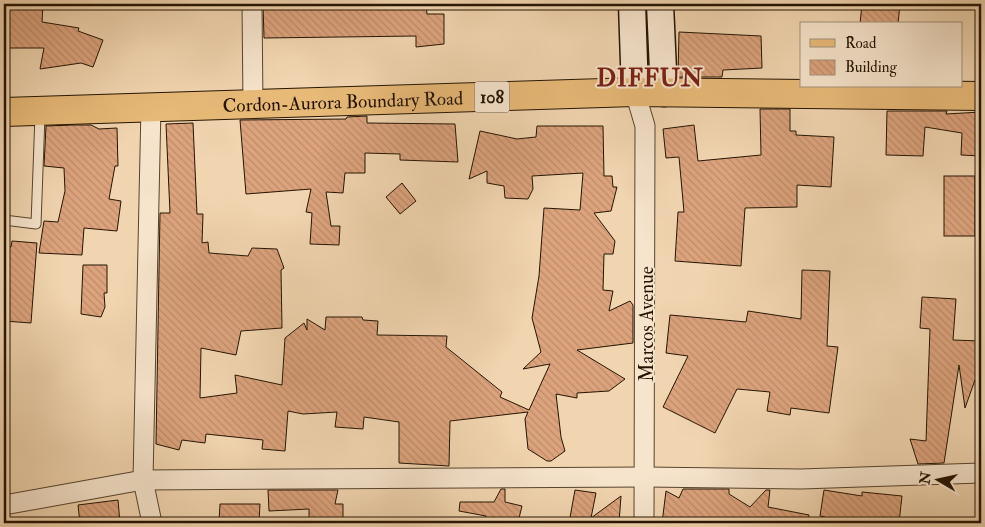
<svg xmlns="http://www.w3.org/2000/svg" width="985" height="527" viewBox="0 0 985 527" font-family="'IM FELL Double Pica',serif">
<defs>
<pattern id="building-back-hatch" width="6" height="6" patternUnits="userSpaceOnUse" patternTransform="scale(1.25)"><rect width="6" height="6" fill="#dca37d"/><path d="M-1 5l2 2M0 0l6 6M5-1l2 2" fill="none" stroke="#bd8b6a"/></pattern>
</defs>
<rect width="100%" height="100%" fill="#f1d5b0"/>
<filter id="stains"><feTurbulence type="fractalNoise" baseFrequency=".004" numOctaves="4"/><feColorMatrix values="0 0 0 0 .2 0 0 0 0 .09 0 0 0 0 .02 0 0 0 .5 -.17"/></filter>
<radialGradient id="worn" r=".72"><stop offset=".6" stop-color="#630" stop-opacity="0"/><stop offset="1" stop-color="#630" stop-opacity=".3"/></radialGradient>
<g fill="url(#building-back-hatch)" stroke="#251403">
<polygon points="4,4 43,4 42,22 79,28 78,31 103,40 93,67 81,63 40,69 44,48 4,48"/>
<polygon points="263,4 426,4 427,14 444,14 444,44 416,47 416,36 264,38"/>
<polygon points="862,4 900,4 898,24 860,24"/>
<polygon points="679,32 761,36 762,68 723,70 722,77 678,77"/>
<polygon points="760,109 790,109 790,131 796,131 796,135 834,137 831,187 797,185 797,207 745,208 741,266 675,261 678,212 684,212 679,157 666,158 663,129 694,125 698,161 761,155"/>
<polygon points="887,111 947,111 946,114 981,112 981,156 961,155 962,133 925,127 923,156 886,155"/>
<polygon points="367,116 367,123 455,124 458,162 400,160 400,154 365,153 365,173 345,173 343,193 326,192 331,226 340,226 339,245 310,244 312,213 306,212 311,189 246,194 240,120 346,119 347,117"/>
<polygon points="193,123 197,214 203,214 202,243 208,242 209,253 248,256 252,248 277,249 284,268 281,270 282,328 241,331 236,355 201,348 200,398 237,393 235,375 282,385 285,338 304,323 307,330 307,319 325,330 326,317 362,317 363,320 378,321 377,335 447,336 446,347 502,392 500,397 529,410 550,364 523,369 541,352 532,318 539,276 544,208 580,210 583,173 532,176 533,189 528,199 505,198 504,186 487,183 487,171 469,179 480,131 517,139 536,137 537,126 603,126 604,176 612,176 613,187 617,187 611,211 594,213 615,241 613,254 604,254 603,290 613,291 609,311 630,301 633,305 633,343 577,350 625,379 609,391 577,393 577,398 556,394 561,437 565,451 551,461 547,461 528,449 525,419 528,412 450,421 449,466 399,463 399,422 364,417 363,429 335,427 337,412 303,414 288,411 285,451 262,449 263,440 206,434 205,443 182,440 179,450 156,444 160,213 170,213 166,124"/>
<polygon points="73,125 91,125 99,129 117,128 118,166 115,166 109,199 121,201 117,231 84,228 82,255 39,253 44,221 58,222 65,191 64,168 44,166 46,126"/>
<rect x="944" y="176" width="31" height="60"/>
<polygon points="402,183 416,201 400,214 386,197"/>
<polygon points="12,241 37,243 31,323 4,321 9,247 11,247"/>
<polygon points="83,265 107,265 107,293 104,293 105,307 101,317 81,314"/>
<polygon points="802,270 830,271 827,346 838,347 829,413 791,408 790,415 767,411 770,392 737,389 715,433 663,407 688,356 666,353 670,315 746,322 748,311 801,319"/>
<polygon points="922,297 956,299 953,340 981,341 981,380 975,380 965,408 959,365 944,463 918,464 910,439 926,441 930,329 920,328"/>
<polygon points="501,489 505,489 505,502 522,506 518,522 505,519 505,523 481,523 486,516 459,511 460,502 494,502"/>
<polygon points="683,489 729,489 729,494 750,507 766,490 770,490 768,507 809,515 808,523 662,523 666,491 679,498"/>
<polygon points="268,490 338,490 335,504 343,504 343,523 309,523 309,509 269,511"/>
<polygon points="575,490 596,493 591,518 621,496 619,523 569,523"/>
<polygon points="824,490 862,496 862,492 902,496 899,523 824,523 825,517 820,516"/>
<polygon points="118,500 120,523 80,523 78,505"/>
<polygon points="220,504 260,504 259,523 219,522"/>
</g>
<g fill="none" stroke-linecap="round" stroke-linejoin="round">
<defs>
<polyline id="service" points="4,220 36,224 40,115"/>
<g id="minor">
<polyline points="252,4 253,105"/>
<polyline points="635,92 645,126 644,523"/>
<polyline points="151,106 143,480 152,523"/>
<polyline points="4,505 143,480 646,477 801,479 981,473"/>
</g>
<g id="secondary">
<polyline points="632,4 635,92"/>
<polyline points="660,4 664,93"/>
</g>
<g id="primary">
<path id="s1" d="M4,112L635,92L981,96"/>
</g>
</defs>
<use href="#service" stroke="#58442e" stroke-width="11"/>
<use href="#minor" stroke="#58442e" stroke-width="21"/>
<use href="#secondary" stroke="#251403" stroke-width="29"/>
<use href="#primary" stroke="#251403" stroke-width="30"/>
<use href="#service" stroke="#f6e4cc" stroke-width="9"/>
<use href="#minor" stroke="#f6e4cc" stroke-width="19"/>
<use href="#secondary" stroke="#f6e4cc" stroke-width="26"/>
<use href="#primary" stroke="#e8ba78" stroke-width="28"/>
</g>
<g text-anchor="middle" stroke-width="4" stroke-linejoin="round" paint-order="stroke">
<rect fill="#f6e4cc" stroke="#64523f" stroke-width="1" x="474.5" y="81.5" width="35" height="31" rx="4"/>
<g font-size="18" font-weight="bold" fill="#251403">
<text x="492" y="103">108</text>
</g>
<g font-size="19" fill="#251403" stroke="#f6e4cc">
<text dy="7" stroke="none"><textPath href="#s1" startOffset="339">Cordon-Aurora Boundary Road</textPath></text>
<text transform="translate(646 324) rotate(-90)" y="7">Marcos Avenue</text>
</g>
<g font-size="24" font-weight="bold" letter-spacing="1" fill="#7a1f14" stroke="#f6e4cc">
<text x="650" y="86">DIFFUN</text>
</g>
</g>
<rect width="985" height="527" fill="none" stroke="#f1d5b0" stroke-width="20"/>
<rect x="5" y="5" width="975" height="517" fill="none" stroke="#251403" stroke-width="2.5"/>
<rect x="10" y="10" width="965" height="507" fill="none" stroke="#251403"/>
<rect x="800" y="22" width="162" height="65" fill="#f6e4cc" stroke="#a2917c"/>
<rect x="810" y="39" width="25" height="8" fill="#e8ba78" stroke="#a2917c"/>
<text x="845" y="48" font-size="15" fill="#251403">Road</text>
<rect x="810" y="60" width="25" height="15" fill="url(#building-back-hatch)" stroke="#a2917c"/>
<text x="845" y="72" font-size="15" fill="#251403">Building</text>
<g transform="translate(938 480) rotate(279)" stroke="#f6e4cc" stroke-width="4" paint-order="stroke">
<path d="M0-4L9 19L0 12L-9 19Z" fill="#251403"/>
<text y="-8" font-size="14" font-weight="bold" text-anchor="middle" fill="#251403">N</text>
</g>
<rect width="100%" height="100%" filter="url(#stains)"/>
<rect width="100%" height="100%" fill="url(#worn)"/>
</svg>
